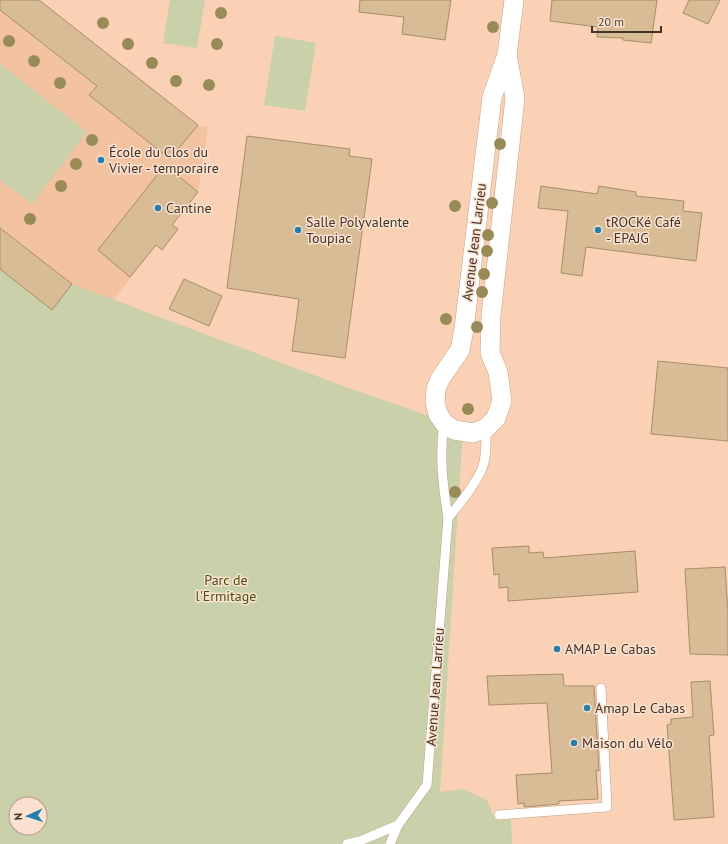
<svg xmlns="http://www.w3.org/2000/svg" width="728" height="844" viewBox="0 0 728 844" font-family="'PT Sans',sans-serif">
<rect width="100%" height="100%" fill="#fad1b4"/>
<polygon fill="#f2c2a1" points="0,0 197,125 208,127 198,192 172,224 178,229 162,250 156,245 113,300 72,284 52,310 0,269"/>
<g fill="#c9d0aa" fill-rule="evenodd">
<polygon points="170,0 205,0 197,48 163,43"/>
<polygon points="275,36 316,43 305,111 264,105"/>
<polygon points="0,64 87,132 32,204 0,180"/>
<path d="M0,269L52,310L72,284L335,383L463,428L440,792L463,789L487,800L495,820L511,819L512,844H0ZM16,804H40V828H16Z"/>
</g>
<g fill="#d8bc96" stroke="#a78d68">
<polygon points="0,0 39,0 198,125 170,159 89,95 97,86 0,10"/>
<polygon points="360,0 451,0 445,40 402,34 404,17 359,12"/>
<polygon points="552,0 657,0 651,43 623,40 623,38 597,37 598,27 550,21"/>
<polygon points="689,0 720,0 708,24 683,13"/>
<polygon points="247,136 350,149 349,156 372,159 345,358 292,351 299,299 227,288"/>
<polygon points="165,165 198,192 172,225 178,229 162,250 156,245 130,277 98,250"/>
<polygon points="541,186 597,194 599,186 636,192 636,196 684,201 683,211 702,213 696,261 586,247 582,276 561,273 568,211 538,208"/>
<polygon points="0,228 72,284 52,310 0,269"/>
<polygon points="184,279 222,296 209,326 169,309"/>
<polygon points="658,361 728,368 728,441 651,434"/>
<polygon points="529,546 529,553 543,552 544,558 635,551 638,592 508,601 508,587 499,588 499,574 494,575 492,548"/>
<polygon points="725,567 728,613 728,655 690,654 685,569"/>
<polygon points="563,674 564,686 594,686 599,771 596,770 598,799 559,801 559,804 524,807 524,803 518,804 516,775 552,773 547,703 489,705 487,676"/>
<polygon points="710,681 714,735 709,736 714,817 674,820 667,725 671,724 671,719 693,717 691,682"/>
</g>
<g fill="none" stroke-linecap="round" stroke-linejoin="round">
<defs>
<g id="service">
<path d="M448,518C460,503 474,487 482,469C487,456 486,441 486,428"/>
<polyline points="499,815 607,807 601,688"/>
<polyline points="347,844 360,841 398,825"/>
<path d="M390,844L398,825L427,785L448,518C443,486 439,455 444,423"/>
</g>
<g id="minor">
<polygon points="507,55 515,98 491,316 490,353 498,372 502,401 496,418 486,428 473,433 454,430 444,423 438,414 435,402 436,389 440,379 460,350 464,329 492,97"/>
<polyline points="507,55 514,0"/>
</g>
</defs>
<use href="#service" stroke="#c8a085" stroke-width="10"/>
<use href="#minor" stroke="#c8a085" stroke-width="20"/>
<use href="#service" stroke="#fff" stroke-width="9"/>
<use href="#minor" stroke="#fff" stroke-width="19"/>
</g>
<g fill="#998b58">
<circle cx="221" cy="13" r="6"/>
<circle cx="103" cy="23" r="6"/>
<circle cx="493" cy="27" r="6"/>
<circle cx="9" cy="41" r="6"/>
<circle cx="128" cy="44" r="6"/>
<circle cx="217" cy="44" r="6"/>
<circle cx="34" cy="61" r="6"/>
<circle cx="152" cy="63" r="6"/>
<circle cx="176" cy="81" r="6"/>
<circle cx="60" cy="83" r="6"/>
<circle cx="209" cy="85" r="6"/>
<circle cx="92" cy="140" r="6"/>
<circle cx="500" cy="144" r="6"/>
<circle cx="76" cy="164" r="6"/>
<circle cx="61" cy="186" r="6"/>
<circle cx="492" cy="203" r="6"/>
<circle cx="455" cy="206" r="6"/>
<circle cx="30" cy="219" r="6"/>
<circle cx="488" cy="235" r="6"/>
<circle cx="487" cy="251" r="6"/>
<circle cx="484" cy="274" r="6"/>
<circle cx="482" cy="292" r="6"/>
<circle cx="446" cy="319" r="6"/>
<circle cx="477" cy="327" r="6"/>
<circle cx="468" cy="409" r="6"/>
<circle cx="455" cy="492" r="6"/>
</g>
<g fill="#257fad" stroke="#fbe2d0" stroke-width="1.5">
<circle cx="101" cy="160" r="4"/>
<circle cx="158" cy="208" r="4"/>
<circle cx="298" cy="230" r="4"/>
<circle cx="598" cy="230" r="4"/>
<circle cx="557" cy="649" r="4"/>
<circle cx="587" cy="708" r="4"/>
<circle cx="574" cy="743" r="4"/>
</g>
<g text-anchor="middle" stroke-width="3" stroke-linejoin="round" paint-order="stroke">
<g font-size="14" fill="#443328" stroke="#fbe2d0" text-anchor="start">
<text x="109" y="157">École du Clos du<tspan x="109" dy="16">Vivier - temporaire</tspan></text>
<text x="166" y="213">Cantine</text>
<text x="306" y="227">Salle Polyvalente<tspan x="306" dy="16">Toupiac</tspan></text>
<text x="606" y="227">tROCKé Café<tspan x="606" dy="16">- EPAJG</tspan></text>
<text x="565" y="654">AMAP Le Cabas</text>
<text x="595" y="713">Amap Le Cabas</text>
<text x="582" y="748">Maison du Vélo</text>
</g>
<g font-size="14" fill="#443328" stroke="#fbe2d0">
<text transform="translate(474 242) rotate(-83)" y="5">Avenue Jean Larrieu</text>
<text transform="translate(435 687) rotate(-86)" y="5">Avenue Jean Larrieu</text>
</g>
<g font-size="14" fill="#4a520d" stroke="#fbe2d0">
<text x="226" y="585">Parc de<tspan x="226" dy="16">l'Ermitage</tspan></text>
</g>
</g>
<g transform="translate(28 816) rotate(267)"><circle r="19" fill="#fbe2d0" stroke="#b29c8d"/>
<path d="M0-3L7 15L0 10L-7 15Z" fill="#257fad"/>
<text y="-6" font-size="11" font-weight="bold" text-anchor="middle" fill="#443328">N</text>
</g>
<path d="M592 26v6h69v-6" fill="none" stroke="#443328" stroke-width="2"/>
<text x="598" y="26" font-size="12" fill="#443328" stroke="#fbe2d0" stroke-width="3" paint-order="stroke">20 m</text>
</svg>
